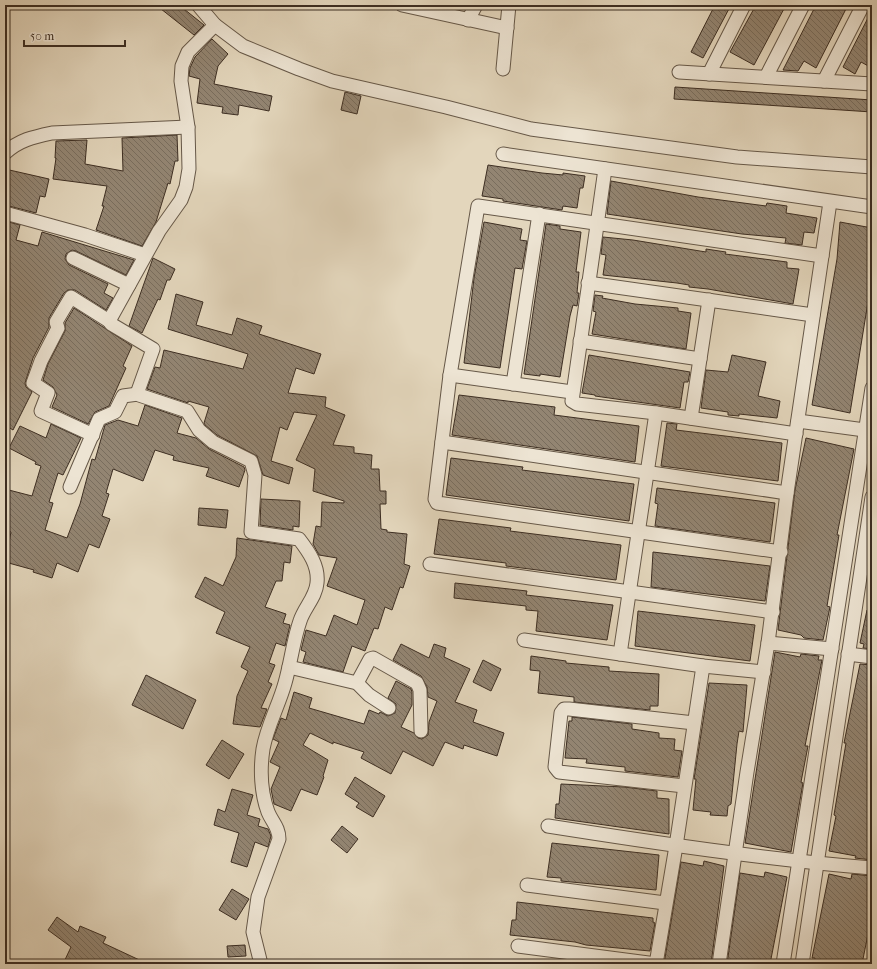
<svg xmlns="http://www.w3.org/2000/svg" width="877" height="969" viewBox="0 0 877 969" font-family="'IM FELL French Canon',serif">
<defs>
<pattern id="building-back-hatch" width="6" height="6" patternUnits="userSpaceOnUse"><rect width="6" height="6" fill="#938572"/><path d="M-1 5l2 2M0 0l6 6M5-1l2 2" fill="none" stroke="#796d5d"/></pattern>
</defs>
<rect width="100%" height="100%" fill="#e3d6bc"/>
<filter id="stains"><feTurbulence type="fractalNoise" baseFrequency=".005" numOctaves="4"/><feColorMatrix values="0 0 0 0 .2 0 0 0 0 .09 0 0 0 0 .02 0 0 0 .5 -.17"/></filter>
<radialGradient id="worn" r=".72"><stop offset=".6" stop-color="#630" stop-opacity="0"/><stop offset="1" stop-color="#630" stop-opacity=".3"/></radialGradient>
<g fill="url(#building-back-hatch)" stroke="#3d2e22">
<polygon points="156,5 179,5 204,25 194,35"/>
<polygon points="715,5 731,5 703,58 691,52"/>
<polygon points="756,5 786,5 754,65 730,52"/>
<polygon points="816,5 848,5 816,68 804,61 798,71 783,70"/>
<polygon points="872,10 872,68 861,62 855,74 843,67"/>
<polygon points="212,39 228,54 218,66 214,84 272,96 269,111 239,105 238,115 222,113 223,107 197,103 200,79 189,76 190,68 195,57"/>
<polygon points="675,87 872,100 872,112 674,99"/>
<polygon points="345,92 361,96 357,114 341,110"/>
<polygon points="177,135 178,161 175,161 170,184 168,183 156,222 142,246 96,230 104,206 102,206 107,186 53,179 56,158 55,158 56,141 87,140 85,164 123,171 122,138"/>
<polygon points="488,165 542,173 563,175 563,173 585,176 583,188 580,188 577,208 563,206 562,210 503,201 503,199 482,196"/>
<polygon points="5,169 49,179 45,197 40,196 36,213 5,205"/>
<polygon points="611,181 698,197 766,206 767,203 787,206 786,213 817,218 814,233 804,232 802,245 785,243 786,238 742,234 607,214"/>
<polygon points="5,221 20,225 16,240 38,246 42,232 134,260 126,275 76,251 72,250 66,254 65,259 69,265 108,284 104,293 113,298 106,310 75,290 68,290 64,293 49,318 49,327 33,358 25,383 26,387 32,392 13,430 5,425 5,357 9,351 5,348"/>
<polygon points="484,222 522,229 520,240 527,241 522,269 515,268 500,368 464,363 474,278"/>
<polygon points="840,222 872,228 872,277 850,413 812,405 837,259"/>
<polygon points="546,224 560,226 560,229 581,232 576,272 579,272 577,293 579,293 577,306 573,305 570,316 560,377 540,374 540,376 524,374"/>
<polygon points="603,237 633,240 706,252 706,249 726,252 725,254 787,262 787,268 799,269 793,304 708,289 689,287 689,285 677,283 603,275 606,255 601,254"/>
<polygon points="153,258 175,269 170,280 167,280 160,300 158,299 142,333 129,326"/>
<polygon points="176,294 203,302 196,325 232,335 237,318 262,326 259,334 321,354 314,374 296,368 288,393 326,397 325,407 345,415 333,445 354,447 354,453 372,455 371,469 379,469 380,491 386,491 386,504 380,504 381,529 387,530 387,532 407,534 404,564 410,566 403,588 400,587 392,610 385,607 378,629 374,628 365,651 352,646 343,672 303,662 306,652 301,650 306,630 326,636 334,615 357,625 365,600 327,586 337,558 319,555 313,544 316,526 321,527 322,502 344,503 344,501 313,491 315,469 296,460 317,415 294,412 287,430 280,427 271,461 293,468 289,484 263,475 257,456 217,435 205,425 204,423 209,407 188,401 188,403 147,389 155,367 160,368 164,350 243,369 248,354 168,329"/>
<polygon points="595,295 603,296 602,298 635,304 678,308 678,311 691,313 686,349 592,334 596,312 593,311"/>
<polygon points="74,308 132,346 123,366 126,368 109,406 95,412 88,424 52,407 57,395 53,387 43,380 48,364 65,331 65,323"/>
<polygon points="589,355 690,372 688,382 684,382 680,408 595,396 595,395 582,393"/>
<polygon points="732,355 766,362 758,396 780,401 777,418 739,414 739,416 728,415 728,412 701,408 706,370 728,372"/>
<polygon points="459,395 555,407 554,415 639,426 635,462 452,435"/>
<polygon points="145,405 182,418 177,433 196,438 209,449 244,467 245,470 239,487 206,476 209,468 173,460 174,456 155,450 143,481 113,469 106,493 109,494 102,516 110,519 99,548 89,544 78,572 57,563 52,578 33,572 34,570 5,562 11,532 5,530 5,489 32,496 41,466 35,464 36,462 9,448 20,426 46,438 51,424 81,438 63,475 58,473 49,502 53,503 45,530 67,538 80,504 92,459 95,460 105,425 118,420 138,426"/>
<polygon points="667,423 677,424 676,430 782,443 778,481 661,466"/>
<polygon points="806,438 854,449 837,535 839,535 827,606 830,607 823,640 804,638 801,635 778,630 795,490"/>
<polygon points="451,458 523,467 522,470 634,484 629,521 446,495"/>
<polygon points="657,488 775,503 770,542 655,526 658,504 655,503"/>
<polygon points="261,499 300,501 299,527 293,526 293,530 260,525"/>
<polygon points="199,508 228,510 226,528 198,525"/>
<polygon points="439,519 511,528 510,531 621,545 616,580 506,566 506,563 434,554"/>
<polygon points="237,538 292,546 290,563 284,562 282,581 276,581 265,607 286,614 283,623 290,625 285,646 276,643 269,663 275,665 268,682 272,684 261,708 267,709 260,727 233,724 237,696 248,671 241,667 250,647 216,633 225,612 195,597 205,577 223,586 236,557"/>
<polygon points="653,552 770,566 765,601 651,587"/>
<polygon points="455,583 527,591 526,595 613,605 607,640 536,631 538,611 526,610 526,606 454,598"/>
<polygon points="867,610 872,610 872,649 863,648 864,644 860,643"/>
<polygon points="638,611 755,625 750,661 635,646"/>
<polygon points="401,644 429,658 434,644 446,648 444,657 470,669 455,702 477,710 473,722 504,733 497,756 464,745 463,749 445,742 433,766 403,751 391,774 361,758 364,752 333,742 333,744 310,733 303,745 328,760 323,776 324,777 317,795 301,789 291,811 274,804 271,789 280,767 270,762 279,742 273,739 281,718 286,720 294,692 312,698 309,708 364,724 369,710 379,714 380,712 388,716 395,713 396,704 388,698 396,681 411,689 412,692 412,705 401,727 414,733 418,738 422,739 428,735 429,722 437,701 428,697 427,687 421,676 393,660"/>
<polygon points="775,652 800,657 801,654 819,656 818,660 822,660 805,746 808,746 801,782 803,783 791,852 745,843"/>
<polygon points="531,656 566,661 566,663 609,667 609,671 659,674 658,706 650,706 650,710 574,702 574,697 538,693 540,671 530,670"/>
<polygon points="483,660 501,669 491,691 473,682"/>
<polygon points="860,664 872,665 872,860 855,858 856,856 829,851 836,816 834,815 846,743 844,743"/>
<polygon points="146,675 196,700 183,729 132,705"/>
<polygon points="709,683 747,685 743,732 739,731 737,744 731,804 728,806 727,816 710,815 711,812 693,810 696,779 694,779"/>
<polygon points="572,717 632,724 632,729 659,733 659,738 675,739 674,750 682,751 678,777 625,771 625,767 586,763 587,759 565,758 569,721 572,721"/>
<polygon points="222,740 244,754 229,779 206,765"/>
<polygon points="355,777 385,796 373,817 356,807 359,803 345,794"/>
<polygon points="561,784 624,787 657,791 657,798 669,799 669,834 555,818 556,804 559,804"/>
<polygon points="232,789 253,795 247,815 260,819 258,826 268,829 271,836 268,847 255,842 247,867 231,862 239,833 214,825 218,809 225,812"/>
<polygon points="342,826 358,839 347,853 331,840"/>
<polygon points="552,843 659,855 656,890 561,881 561,878 547,877"/>
<polygon points="704,861 724,866 711,964 664,964 681,862 703,866"/>
<polygon points="765,872 787,877 770,964 727,964 740,873 764,877"/>
<polygon points="829,874 851,879 852,874 872,876 872,914 862,964 814,964 815,958 812,958"/>
<polygon points="232,889 249,899 236,920 219,910"/>
<polygon points="517,902 653,918 653,922 655,923 650,951 586,945 575,942 510,935 512,920 516,920"/>
<polygon points="57,917 78,932 80,926 106,937 103,943 148,964 63,964 71,947 48,930"/>
<polygon points="245,945 246,956 228,957 227,946"/>
</g>
<g fill="none" stroke-linecap="round" stroke-linejoin="round">
<defs>
<g id="street">
<polyline points="198,5 215,25 243,46 299,69 332,81 446,107 531,129 737,157 872,167"/>
<polyline points="402,5 507,28"/>
<polyline points="468,20 476,5"/>
<path d="M215,25L188,52L182,66L181,81L188,127L189,169L186,187L181,200L159,231L109,321L111,324L153,349L138,391L139,395L187,411L199,430L213,442L251,461L255,475L251,532L299,539C309,552 319,566 317,583C316,597 304,608 300,621C293,641 291,662 285,683C279,705 267,726 263,749C260,769 261,793 268,812C272,822 279,827 279,839L258,897L253,932L261,964"/>
<polyline points="503,69 509,5"/>
<polyline points="679,72 872,84"/>
<polyline points="709,74 744,5"/>
<polyline points="766,77 803,5"/>
<polyline points="824,81 863,5"/>
<path d="M5,153C19,140 33,137 52,133L188,127"/>
<polyline points="503,154 872,207"/>
<polyline points="605,169 572,401 577,404 656,413 796,434"/>
<polyline points="5,213 85,235 145,255"/>
<polyline points="73,258 129,285"/>
<polyline points="588,283 813,315"/>
<polyline points="580,341 700,359"/>
<polyline points="450,375 572,392"/>
<polyline points="513,384 539,214"/>
<polyline points="691,418 709,300"/>
<polyline points="798,421 872,431"/>
<polyline points="93,435 41,411 48,393 33,383 41,361 58,328 56,322 71,297 109,321"/>
<polyline points="442,442 787,493"/>
<polyline points="70,487 99,419 115,412 123,396 138,394"/>
<polyline points="781,552 437,503 435,499 450,375 478,206 822,256"/>
<polyline points="430,564 773,612"/>
<polyline points="524,640 703,666 764,672"/>
<polyline points="768,643 832,649"/>
<polyline points="620,654 656,413"/>
<polyline points="848,654 872,657"/>
<polyline points="289,667 357,683 369,695 389,708"/>
<polyline points="357,683 370,659 373,658 417,683 420,690 421,731"/>
<polyline points="684,786 559,772 555,767 561,713 564,709 569,709 694,723"/>
<path d="M548,826C656,843 763,859 872,868"/>
<polyline points="527,885 665,903"/>
<polyline points="518,946 656,964 676,846 703,666"/>
<polyline points="719,964 747,772 768,643 787,493 830,202"/>
<polyline points="783,964 872,388"/>
<polyline points="802,964 872,497"/>
</g>
</defs>
<use href="#street" stroke="#665848" stroke-width="15"/>
<use href="#street" stroke="#ede4d3" stroke-width="13"/>
</g>
<rect width="877" height="969" fill="none" stroke="#e3d6bc" stroke-width="20"/>
<rect x="6" y="6" width="865" height="957" fill="none" stroke="#3d2e22" stroke-width="2"/>
<rect x="10" y="10" width="857" height="949" fill="none" stroke="#3d2e22"/>
<path d="M24 40v6h101v-6" fill="none" stroke="#3d2e22" stroke-width="2"/>
<text x="30" y="40" font-size="12" fill="#3d2e22" stroke="#ede4d3" stroke-width="3" paint-order="stroke">50 m</text>
<rect width="100%" height="100%" filter="url(#stains)"/>
<rect width="100%" height="100%" fill="url(#worn)"/>
</svg>
